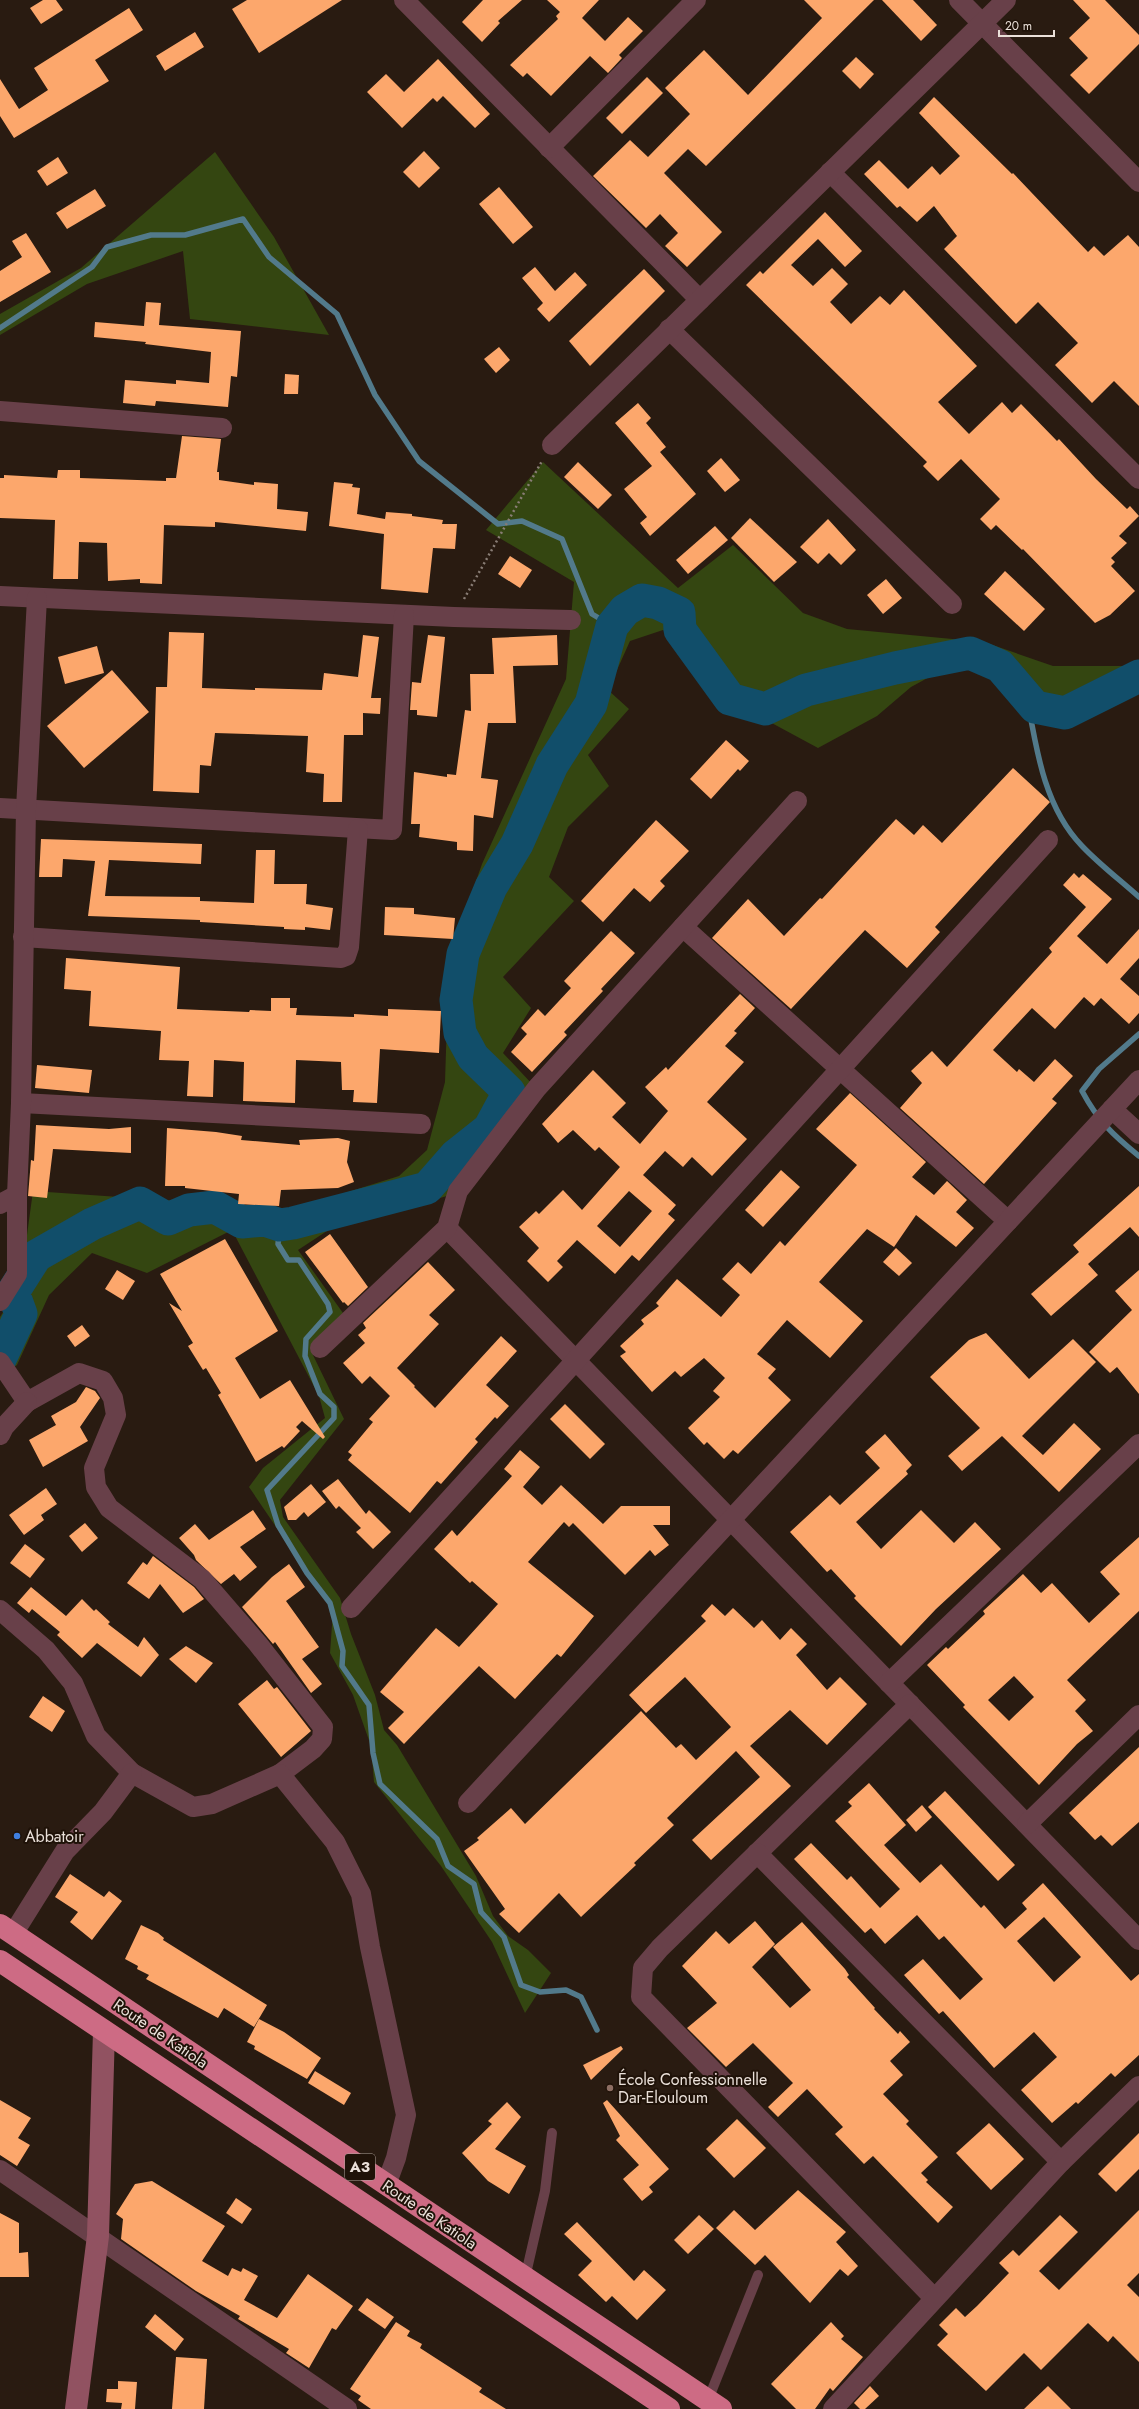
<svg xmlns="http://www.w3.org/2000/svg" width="1139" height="2409" viewBox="0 0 1139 2409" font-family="Jost,sans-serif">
<rect width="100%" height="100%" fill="#291b11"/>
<g fill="#344611">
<polygon points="215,152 274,237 329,335 190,319 183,251 87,284 0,335 0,314 81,268"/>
<polygon points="543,462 678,588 733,545 803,613 847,629 984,642 1053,666 1134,666 1139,664 1139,686 1095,710 1068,704 1028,685 978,669 946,668 911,687 877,716 818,748 753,713 720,692 683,643 663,630 630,641 608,690 629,709 588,755 609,786 568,827 549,877 574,901 503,977 531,1008 503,1053 533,1085 447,1196 330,1229 298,1250 343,1313 312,1353 344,1419 280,1500 283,1517 340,1598 351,1634 375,1695 384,1730 397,1745 476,1876 493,1916 508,1936 528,1950 551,1973 525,2013 492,1942 441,1866 374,1782 371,1746 353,1695 330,1653 333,1611 249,1487 263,1468 325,1418 319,1396 232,1230 147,1273 92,1253 49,1295 17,1365 0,1377 0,1317 20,1286 33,1191 294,1209 399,1176 427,1150 445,1082 449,958 482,864 566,679 574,582 486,530"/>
</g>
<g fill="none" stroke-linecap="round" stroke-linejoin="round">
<g stroke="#527a8b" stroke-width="5.5">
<polyline points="0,328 92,267 107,247 151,235 185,235 243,219 269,257 337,314 375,395 419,461 498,524 522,521 562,539 592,614 612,626"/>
<path d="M1027,697C1036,748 1044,807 1082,846C1099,864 1120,880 1139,897"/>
<path d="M1139,1034L1099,1069L1082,1091C1098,1121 1113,1135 1139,1156"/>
<polyline points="280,1225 278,1244 288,1260 299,1260 328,1304 330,1312 306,1339 305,1356 320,1394 334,1407 334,1418 267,1490 278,1525 307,1573 330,1603 343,1651 342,1666 369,1705 373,1753 380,1784 437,1839 448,1866 474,1884 481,1912 504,1937 521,1985 540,1992 566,1990 581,1997 597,2030"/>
</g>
<polyline stroke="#114e6a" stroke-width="33" points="0,1359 21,1314 13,1292 36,1256 92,1224 140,1203 168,1219 189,1210 215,1207 242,1222 265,1220 280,1225 293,1223 427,1188 455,1156 489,1129 509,1092 473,1057 460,1033 456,1000 463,954 491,887 517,844 552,765 591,704 612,626 625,610 642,600 658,603 679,613 680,630 730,699 765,709 806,690 895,668 970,653 1000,666 1035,707 1065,713 1139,676"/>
</g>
<g fill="#fca76c" fill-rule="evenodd">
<polygon points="43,0 56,0 63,10 41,24 30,8"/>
<polygon points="247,0 342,0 259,53 232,9"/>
<polygon points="483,0 522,0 498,21 500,23 482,42 462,22"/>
<polygon points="547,0 599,0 582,18 605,41 628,17 643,31 619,55 622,58 608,73 590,56 551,96 527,73 523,77 510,65 558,19 556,16 560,12"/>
<polygon points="804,0 874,0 706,166 688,149 664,173 722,232 687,267 665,246 678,233 660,214 646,228 593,176 630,140 648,157 690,114 665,88 704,50 748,95 822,18"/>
<polygon points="882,0 913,0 937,25 921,41"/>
<polygon points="1073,0 1105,0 1139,35 1139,44 1089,94 1070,75 1088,58 1069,38 1090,18"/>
<polygon points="129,8 143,30 95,60 109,81 14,138 0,116 0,79 19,109 48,90 34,68"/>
<polygon points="195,32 204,47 165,71 156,56"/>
<polygon points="856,57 874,74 860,89 842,71"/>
<polygon points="438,59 490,114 475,128 443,96 437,102 433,98 402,128 367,92 386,74 404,92"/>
<polygon points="647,77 663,93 622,134 606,118"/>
<polygon points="934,97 1012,174 1013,173 1088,252 1094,246 1104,256 1128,235 1139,247 1139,406 1114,381 1092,403 1055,365 1078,343 1038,302 1016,324 944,249 957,236 934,206 917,222 900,206 897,208 864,174 879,160 908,189 932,166 940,175 960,156 919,113"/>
<polygon points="424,151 440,168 419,188 403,172"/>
<polygon points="58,157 68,173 47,186 37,171"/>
<polygon points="499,187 533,227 513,244 479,204"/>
<polygon points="95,189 106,206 67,229 56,213"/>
<polygon points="825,212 862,251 845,267 818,239 791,265 813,286 832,268 848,284 830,302 851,324 880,296 890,305 904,290 977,366 938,402 969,434 1002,402 1012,413 1021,404 1057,441 1059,439 1096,479 1127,509 1130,506 1139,516 1119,536 1127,543 1111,558 1115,562 1111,566 1135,591 1110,615 1095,623 1023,549 1022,550 996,525 991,530 980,519 1000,499 961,459 938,481 923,466 927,462 746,285 760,271 763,274"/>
<polygon points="26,233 51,272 0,302 0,271 22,257 12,241"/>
<polygon points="535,267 555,291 575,272 587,285 549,322 537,309 543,303 522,278"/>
<polygon points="644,269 665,291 590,366 569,341"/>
<polygon points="146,302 161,303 159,325 241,331 237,377 231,376 228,407 156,401 155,406 123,403 125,380 176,384 176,380 209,383 211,352 145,344 146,342 94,337 95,322 144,326"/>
<polygon points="499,347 510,360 496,373 484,359"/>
<polygon points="285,374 299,375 298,394 284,394"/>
<polygon points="638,403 651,418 646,423 666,447 660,452 696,494 650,536 640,523 647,517 624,489 652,466 615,423"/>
<polygon points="182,436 221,439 217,472 219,472 219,480 254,485 254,482 278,484 277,509 308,512 306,531 215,522 215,527 164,525 162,584 140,583 140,579 108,581 107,543 79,542 78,579 53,579 55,520 0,518 0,478 4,478 4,475 57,478 58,470 80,470 80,478 166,481 166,478 176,478"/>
<polygon points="721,458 740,480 725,492 707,471"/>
<polygon points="578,462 612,495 598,509 564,477"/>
<polygon points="334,482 353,484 352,487 360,488 357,514 385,519 386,512 412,514 412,516 443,520 442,524 457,524 455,549 433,548 428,593 381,589 384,534 329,526"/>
<polygon points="750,518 797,562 774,582 731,538"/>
<polygon points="828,519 856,550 841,565 829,553 818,564 800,547"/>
<polygon points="715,526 728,540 688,574 676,560"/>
<polygon points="510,556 532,570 520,588 498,574"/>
<polygon points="1005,571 1045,609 1024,631 984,594"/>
<polygon points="886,579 902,598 883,614 867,595"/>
<polygon points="169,632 204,633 202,688 255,690 255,688 322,690 324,673 358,677 363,635 379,637 371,698 381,698 380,714 363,713 363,735 344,735 342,802 323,802 324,774 306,772 308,736 215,733 211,766 200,765 199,793 153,791 156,687 167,687"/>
<polygon points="428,635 445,637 437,717 417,715 417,710 410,710 412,682 421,683"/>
<polygon points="557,635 558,665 513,666 516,723 488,723 481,778 498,780 493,818 474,815 473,851 457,850 457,842 419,837 420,824 411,824 414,772 447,777 447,774 456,775 465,710 471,711 470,674 494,674 492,638"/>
<polygon points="97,646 104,673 65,684 58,657"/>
<polygon points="112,670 149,712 84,768 47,726"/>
<polygon points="726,740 749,761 740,771 738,769 711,799 690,779"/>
<polygon points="1013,768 1050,802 935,927 940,932 907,968 865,930 791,1009 712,938 748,899 784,936 820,898 822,899 896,819 914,835 923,825 942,843"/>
<polygon points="656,820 689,851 660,881 665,886 650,902 634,888 603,922 581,901"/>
<polygon points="41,839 202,844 201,864 109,860 105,896 200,897 200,901 254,903 256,850 275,850 274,884 307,884 306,904 333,908 330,930 305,927 305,930 284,929 284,927 200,922 200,920 88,916 95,861 63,859 62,877 39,877"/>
<polygon points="1074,873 1079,878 1083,874 1112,899 1077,936 1107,964 1139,929 1139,958 1120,979 1139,996 1139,1013 1129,1024 1101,998 1094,1006 1084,997 1055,1029 1032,1008 993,1050 1017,1072 1019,1069 1034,1082 1055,1059 1073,1076 1052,1099 1057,1103 984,1184 900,1108 922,1083 911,1071 932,1051 947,1067 1052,952 1049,948 1086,907 1063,885"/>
<polygon points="385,907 414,908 414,914 455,918 453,939 384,935"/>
<polygon points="611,931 635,953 601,989 603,991 564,1032 567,1035 532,1072 511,1052 527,1034 521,1028 538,1009 545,1016 571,988 564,981"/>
<polygon points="66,958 180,967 177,1009 249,1012 250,1010 271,1011 271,998 290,998 290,1008 297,1008 296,1015 354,1017 354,1014 388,1016 388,1009 441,1011 439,1053 380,1049 377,1103 353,1102 354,1090 342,1090 341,1062 296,1060 295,1103 243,1101 244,1062 214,1060 213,1097 187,1096 189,1061 159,1060 161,1031 89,1026 91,991 64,989"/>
<path d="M740,994L755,1008L734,1031L737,1033L725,1046L744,1062L707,1102L747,1139L712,1176L692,1157L683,1167L665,1151L643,1175L676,1205L668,1214L675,1220L639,1261L632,1255L615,1274L577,1240L557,1261L563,1267L548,1282L527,1261L539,1248L519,1227L536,1211L539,1214L563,1190L582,1210L620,1167L599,1147L595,1151L573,1130L558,1143L542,1124L593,1070L626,1103L612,1117L640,1144L668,1111L645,1087L666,1067L668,1070ZM629,1191L652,1211L620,1247L597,1226Z"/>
<polygon points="37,1065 92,1070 89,1093 35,1088"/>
<polygon points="850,1093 926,1162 912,1177 934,1195 947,1181 967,1200 956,1212 974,1228 956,1247 916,1215 894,1247 867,1229 819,1282 863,1321 830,1358 787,1320 757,1354 776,1369 768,1378 791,1400 738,1454 733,1450 724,1459 707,1442 704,1445 688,1428 720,1397 713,1391 725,1378 704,1358 681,1377 675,1371 652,1392 620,1356 626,1352 620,1346 644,1324 641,1320 659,1306 656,1303 677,1279 721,1317 740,1295 722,1279 738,1262 751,1274 780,1241 785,1246 857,1165 816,1129"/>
<polygon points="36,1125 109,1129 131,1127 131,1153 53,1149 47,1198 28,1196 31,1160 34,1161"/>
<polygon points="167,1128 216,1132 242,1136 241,1140 300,1145 299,1140 338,1138 350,1141 347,1162 354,1182 338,1188 281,1190 279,1206 238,1204 239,1194 185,1188 185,1186 165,1186"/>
<polygon points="781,1170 800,1187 763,1227 745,1210"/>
<polygon points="1139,1186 1139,1237 1130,1227 1088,1264 1098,1275 1051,1316 1031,1294 1079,1252 1073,1245"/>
<polygon points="330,1234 368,1287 348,1306 344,1302 343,1303 305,1252"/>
<polygon points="225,1239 278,1331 235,1358 260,1399 290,1380 325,1437 323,1439 302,1421 296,1427 300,1431 284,1448 282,1446 256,1462 218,1395 221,1393 206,1368 203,1370 188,1346 193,1343 169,1303 182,1311 160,1274"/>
<polygon points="896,1248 912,1263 899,1276 883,1262"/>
<polygon points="428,1262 455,1290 429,1315 439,1324 397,1368 415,1386 414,1387 435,1408 501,1336 517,1351 486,1385 509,1406 497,1419 495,1417 475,1439 478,1442 441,1484 437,1481 410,1513 348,1460 352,1455 348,1452 373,1422 369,1419 390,1396 370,1376 362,1384 343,1363 365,1343 358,1335 366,1328 363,1323"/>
<polygon points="117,1270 135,1281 123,1300 105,1289"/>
<polygon points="1139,1270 1139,1394 1117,1367 1110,1373 1089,1352 1132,1310 1115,1291"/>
<polygon points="82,1325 90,1336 75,1347 67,1336"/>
<polygon points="986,1333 1029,1379 1073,1339 1096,1362 1022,1436 1043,1455 1074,1423 1101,1449 1059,1492 1002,1436 962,1471 948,1456 980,1428 930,1377 969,1340"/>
<polygon points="86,1387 95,1391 100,1398 80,1427 88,1441 43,1467 29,1440 56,1425 51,1416 76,1402"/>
<polygon points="565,1404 605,1444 590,1459 550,1419"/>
<polygon points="885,1434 912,1465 906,1471 908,1474 856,1522 881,1549 921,1510 954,1543 975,1522 1001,1549 936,1609 901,1646 854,1598 856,1596 831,1569 827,1572 790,1532 830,1495 840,1505 880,1468 865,1452"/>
<polygon points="520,1450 540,1467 523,1487 542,1505 561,1485 603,1524 621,1506 670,1506 670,1525 653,1525 669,1545 655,1556 650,1550 625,1575 573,1523 569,1527 564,1522 528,1562 594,1616 561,1657 557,1654 515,1699 479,1666 404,1744 388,1728 404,1712 380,1692 436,1628 459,1647 498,1604 472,1581 470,1583 434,1549 452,1530 457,1536 512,1476 504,1469"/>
<polygon points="338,1479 366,1514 369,1510 391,1532 373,1549 356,1532 361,1528 339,1506 336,1509 322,1491"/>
<polygon points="311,1484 326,1502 308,1517 304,1512 296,1520 288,1520 284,1507"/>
<polygon points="46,1488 57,1504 41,1515 44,1520 24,1535 9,1515"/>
<polygon points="253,1510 266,1529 240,1547 257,1567 240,1581 234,1574 221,1584 196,1560 194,1555 179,1538 195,1524 209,1540"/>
<polygon points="85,1523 98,1538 82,1552 69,1536"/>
<path d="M1139,1537V1611L1067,1680L1086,1700L1075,1711L1093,1731L1077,1744L1039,1785L963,1707L965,1705L927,1665L946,1647L948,1649L985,1614L983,1611L1023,1574L1041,1593L1052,1583L1089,1623L1120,1594L1100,1572ZM1014,1676L1034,1697L1009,1721L988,1700Z"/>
<polygon points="25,1544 45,1559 30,1578 10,1563"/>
<polygon points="153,1556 194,1587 204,1599 183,1613 160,1584 149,1599 127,1583 143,1562 147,1565"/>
<polygon points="289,1564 305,1587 286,1601 319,1647 302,1659 322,1684 311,1693 275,1642 273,1644 242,1607 272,1577"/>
<polygon points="31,1587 66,1616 82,1599 94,1611 96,1609 110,1622 108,1624 138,1647 144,1637 159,1655 141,1677 97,1643 82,1658 57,1635 60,1632 32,1609 29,1613 17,1603"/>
<polygon points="712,1604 725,1616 733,1608 754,1628 762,1620 780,1640 791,1628 807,1644 796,1655 827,1690 840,1677 867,1704 827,1745 790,1710 750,1746 791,1786 711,1860 692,1840 760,1777 736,1751 667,1818 674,1825 634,1863 636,1865 581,1917 559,1893 519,1933 499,1914 505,1909 464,1851 479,1840 477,1838 511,1808 525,1824 641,1711 676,1748 681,1744 696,1760 731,1727 685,1677 646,1713 629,1695 706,1621 701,1616"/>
<polygon points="186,1646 213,1663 196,1683 169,1659"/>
<polygon points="267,1680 274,1689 277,1687 311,1731 281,1757 238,1704"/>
<polygon points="43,1696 65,1711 52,1732 29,1717"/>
<polygon points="1139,1747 1139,1822 1112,1846 1101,1835 1095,1840 1069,1813"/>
<path d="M869,1783L906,1825L884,1845L920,1883L941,1864L981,1908L984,1905L1005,1929L1027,1909L1022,1903L1043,1883L1131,1981L1139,1974V2055L1115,2077L1111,2073L1078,2104L1076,2102L1052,2123L1021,2090L1057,2057L1034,2032L994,2068L943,2011L939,2014L904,1975L923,1959L960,2000L983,1979L944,1936L939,1940L917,1915L885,1944L871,1928L865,1933L794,1859L811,1843L847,1880L851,1876L880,1908L900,1889L835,1821L852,1806L848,1802ZM1044,1917L1081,1957L1054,1982L1017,1941Z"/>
<polygon points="945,1791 1015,1865 998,1881 928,1807"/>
<polygon points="922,1805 932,1817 916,1832 906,1820"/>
<polygon points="70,1874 104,1897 109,1891 122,1901 92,1940 70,1922 78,1912 55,1897"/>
<polygon points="755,1921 775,1944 752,1967 790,2008 811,1990 773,1947 802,1922 845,1969 849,1975 847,1977 875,2008 874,2009 898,2034 900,2031 910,2042 890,2061 903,2075 883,2094 909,2121 906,2124 938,2157 921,2173 928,2180 926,2182 953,2207 938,2223 873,2156 864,2164 835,2134 843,2127 807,2089 778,2117 768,2107 793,2083 753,2043 726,2067 687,2028 717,2003 682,1966 716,1931 729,1944"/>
<polygon points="141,1925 158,1933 164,1938 163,1940 267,2005 254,2027 224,2008 218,2018 146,1979 149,1975 137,1969 138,1966 125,1959"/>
<polygon points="259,2019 284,2032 321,2058 307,2079 254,2049 255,2046 247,2042"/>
<polygon points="621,2046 623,2049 591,2080 583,2065"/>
<polygon points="315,2071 351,2093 344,2105 308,2083"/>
<polygon points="0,2100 31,2118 18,2138 30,2145 17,2166 0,2155"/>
<polygon points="607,2100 669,2169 649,2187 653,2192 642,2201 623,2179 639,2165 616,2140 620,2136 603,2103"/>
<polygon points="507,2102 521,2117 495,2149 526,2166 509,2194 488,2181 462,2153 492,2124 488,2121"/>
<polygon points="737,2119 766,2148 734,2178 706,2149"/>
<polygon points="989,2123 1024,2159 991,2190 956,2153"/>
<polygon points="1139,2133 1139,2169 1116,2192 1098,2174"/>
<polygon points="152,2181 225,2226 202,2261 228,2276 232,2268 241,2272 243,2268 258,2276 244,2300 277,2318 308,2274 353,2306 336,2330 332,2328 309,2368 286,2353 289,2349 238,2319 240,2316 196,2291 121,2239 123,2219 116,2214 135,2184"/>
<polygon points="798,2190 846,2232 836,2242 858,2266 848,2276 840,2269 810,2303 765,2255 755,2265 716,2228 734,2210 755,2230"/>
<polygon points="236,2198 252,2209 242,2224 226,2213"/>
<polygon points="1139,2210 1139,2273 1127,2285 1139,2297 1139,2362 1113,2336 1108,2342 1088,2323 1041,2370 1024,2353 986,2391 937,2345 948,2334 939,2325 956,2308 965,2317 977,2306 1009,2273 999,2263 1013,2250 1019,2256 1060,2215 1078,2232 1039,2271 1059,2290"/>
<polygon points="0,2213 19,2223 19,2253 28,2252 29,2277 0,2277"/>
<polygon points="699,2215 714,2229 688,2254 674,2240"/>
<polygon points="577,2222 634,2281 644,2270 666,2290 637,2320 612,2296 606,2302 578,2275 592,2261 564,2234"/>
<polygon points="367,2298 394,2317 385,2329 358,2310"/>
<polygon points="155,2314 184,2339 175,2351 145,2327"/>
<polygon points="396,2322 410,2331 407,2336 422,2344 420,2348 482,2388 479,2392 506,2409 371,2409 358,2400 361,2396 350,2389"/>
<polygon points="831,2322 844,2336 841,2339 863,2357 833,2391 830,2388 815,2409 796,2409 771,2384"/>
<polygon points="176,2357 207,2359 204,2409 172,2409"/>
<polygon points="118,2381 137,2382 135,2409 121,2409 122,2403 106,2402 107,2389 118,2389"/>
<polygon points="870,2386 879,2396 865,2409 860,2409 854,2403"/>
<polygon points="1048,2386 1071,2409 1024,2409"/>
</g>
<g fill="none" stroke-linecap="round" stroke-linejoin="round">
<polyline stroke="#897d75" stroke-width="2.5" stroke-dasharray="2 3" stroke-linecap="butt" points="464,599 542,461"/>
<g stroke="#684049" stroke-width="10">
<polyline points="525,2278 545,2191 552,2133"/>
<polyline points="708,2400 758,2275"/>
</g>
<g stroke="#684049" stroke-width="20">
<polyline points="404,0 700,300"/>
<polyline points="959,0 1139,182"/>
<polyline points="549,148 696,0"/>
<polyline points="830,172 1139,479"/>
<polyline points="669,329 952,604"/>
<polyline points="0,411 222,428"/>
<polyline points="552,445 1006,0"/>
<polyline points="0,596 454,617 571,620"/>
<polyline points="0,808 392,830 404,615"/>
<polyline points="683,927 1008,1221"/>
<polyline points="23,937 341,958 346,956 349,947 358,829"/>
<polyline points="21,1103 421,1124"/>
<polyline points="1112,1109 1139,1134"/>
<polyline points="0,1204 17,1195"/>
<polyline points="447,1228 1139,1940"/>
<polyline points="0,1301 17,1274 17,1195 21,1103 26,809 37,598"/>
<polyline points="320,1348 447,1228 458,1191 537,1088 797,801"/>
<polyline points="0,1362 27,1402 79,1373 103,1381 113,1398 116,1415 94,1468 96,1487 109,1508 202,1579 258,1644 323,1727 322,1739 313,1749 280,1774"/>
<polyline points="0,1435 4,1427 27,1402"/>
<polyline points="351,1608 1048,840"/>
<polyline points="0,1610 46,1650 73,1683 96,1736 132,1773 193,1807 212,1804 280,1774 335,1842 361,1894 370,1947 406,2115 396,2158 386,2185"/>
<polyline points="889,1683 1139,1444"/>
<polyline points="910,1704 660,1948 643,1968 641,1997 934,2298"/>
<polyline points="468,1803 1139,1080"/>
<polyline points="1027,1824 1139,1715"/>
<polyline points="757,1853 1061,2162"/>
<polyline points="13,1934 65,1851 103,1812 132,1773"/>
<polyline points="0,2170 347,2409"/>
<polyline points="833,2409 1061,2162 1139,2086"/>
</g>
<polyline stroke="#915261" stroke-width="22" points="76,2409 98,2236 104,2031"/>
<g stroke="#cd6b84" stroke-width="22">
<polyline points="0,1925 721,2409"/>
<polyline points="0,1961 669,2409"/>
</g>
</g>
<circle fill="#3f7fe0" stroke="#1f1208" stroke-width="1.5" cx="17" cy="1836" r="4"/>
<circle fill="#8d6e63" stroke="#1f1208" stroke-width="1.5" cx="610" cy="2088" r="4"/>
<g text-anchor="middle" stroke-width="4" stroke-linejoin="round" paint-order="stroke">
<rect fill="#1f1208" stroke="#ada29a" stroke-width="1" x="345" y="2154" width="30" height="26" rx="3"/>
<g font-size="15" font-weight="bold" fill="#eae0d9">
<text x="360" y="2172">A3</text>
</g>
<g font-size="16" fill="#eae0d9" stroke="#1f1208" text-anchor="start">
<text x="25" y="1842">Abbatoir</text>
<text x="618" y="2085">École Confessionnelle<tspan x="618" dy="18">Dar-Elouloum</tspan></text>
</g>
<g font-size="16" fill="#eae0d9" stroke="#1f1208">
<text transform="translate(161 2033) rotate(34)" y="6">Route de Katiola</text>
<text transform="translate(430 2214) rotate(34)" y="6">Route de Katiola</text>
</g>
</g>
<path d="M999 30v6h55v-6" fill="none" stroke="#eae0d9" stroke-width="2"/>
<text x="1005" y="30" font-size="12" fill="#eae0d9" stroke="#1f1208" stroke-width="3" paint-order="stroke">20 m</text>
</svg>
